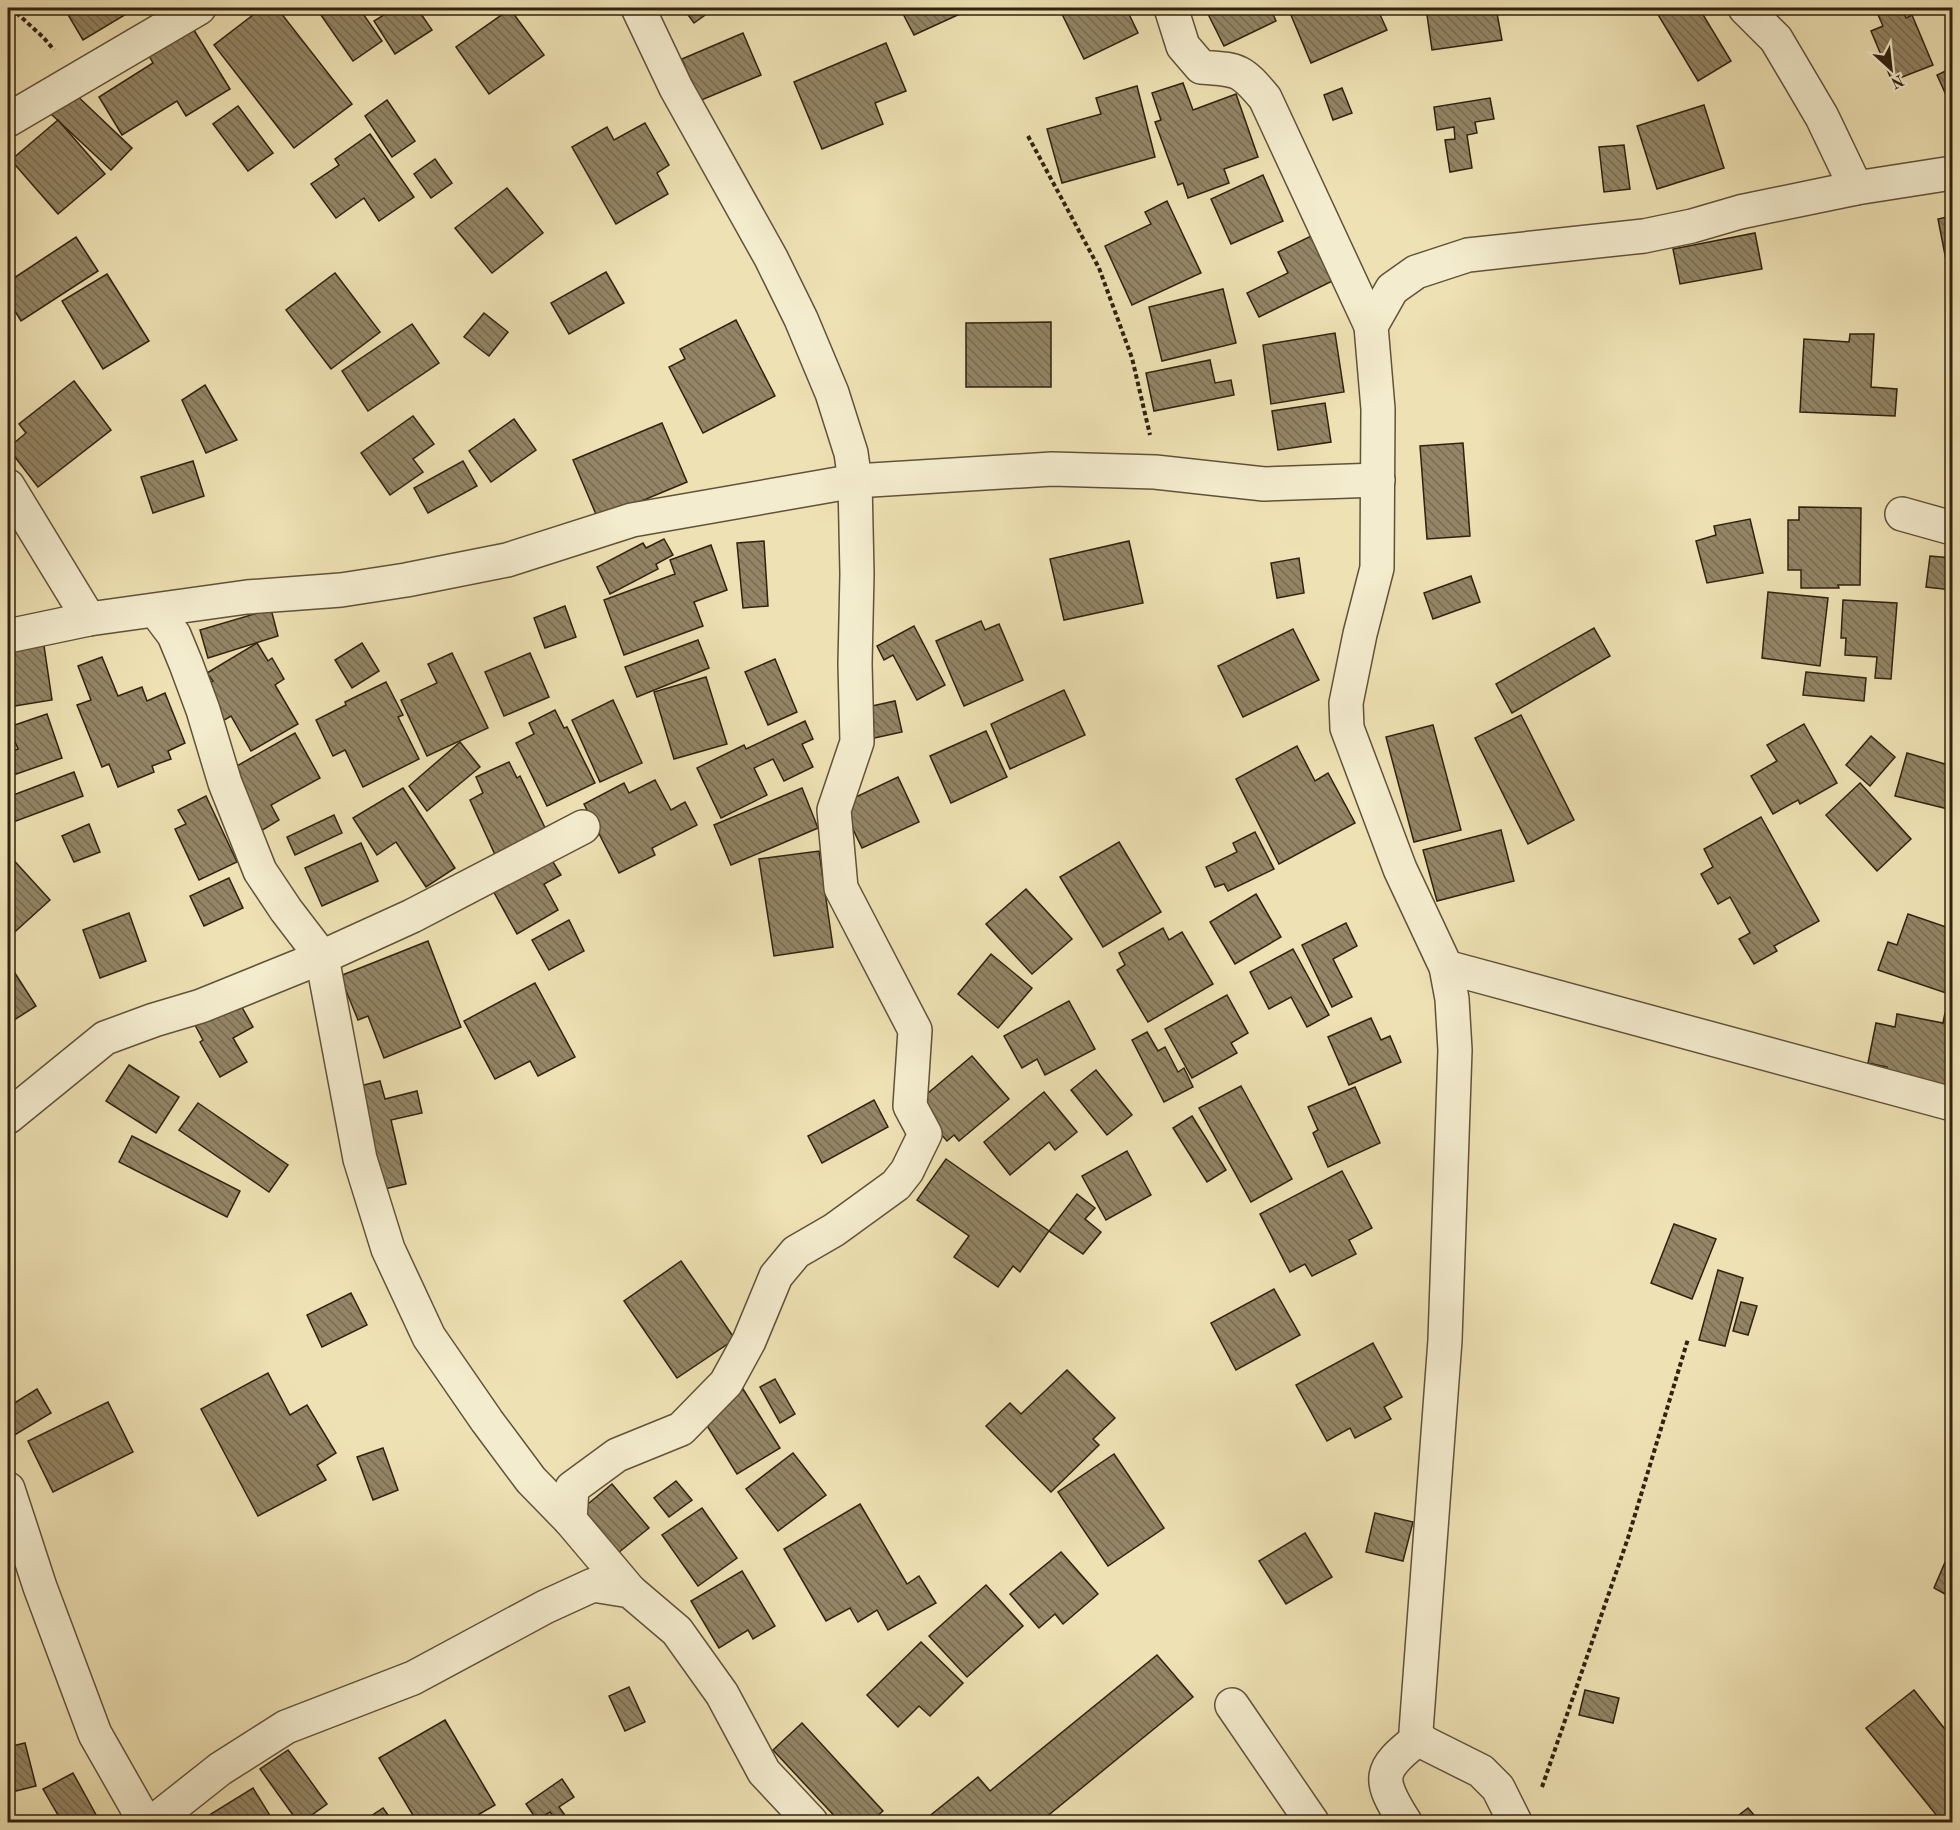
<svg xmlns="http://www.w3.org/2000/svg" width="1960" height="1830" viewBox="0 0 1960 1830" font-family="'Old Standard TT',serif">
<defs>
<pattern id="building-back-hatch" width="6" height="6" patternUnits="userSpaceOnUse" patternTransform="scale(1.5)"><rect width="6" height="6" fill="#938565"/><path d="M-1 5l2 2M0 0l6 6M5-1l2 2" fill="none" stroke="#796c52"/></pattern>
</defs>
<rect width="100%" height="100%" fill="#eee1b3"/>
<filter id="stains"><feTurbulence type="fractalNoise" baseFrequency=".00333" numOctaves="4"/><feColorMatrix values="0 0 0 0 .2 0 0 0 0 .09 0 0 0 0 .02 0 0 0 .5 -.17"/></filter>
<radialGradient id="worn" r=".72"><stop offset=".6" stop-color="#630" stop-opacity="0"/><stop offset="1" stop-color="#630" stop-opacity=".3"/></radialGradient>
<g fill="url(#building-back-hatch)" stroke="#312210" stroke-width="1.5">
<polygon points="64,8 132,8 133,10 83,40"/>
<polygon points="262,8 277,8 352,104 294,148 214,45"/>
<polygon points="316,8 359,8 382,41 353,61"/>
<polygon points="368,8 383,8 371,13"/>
<polygon points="395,8 417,8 432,30 395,54 374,21"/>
<polygon points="683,8 715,8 694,23"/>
<polygon points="900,8 973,8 914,35"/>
<polygon points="1059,8 1126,8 1138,33 1084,59"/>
<polygon points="1205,8 1270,8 1276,21 1224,46"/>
<polygon points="1288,8 1377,8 1387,30 1311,63"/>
<polygon points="1426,8 1496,8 1502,40 1432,50"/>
<polygon points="1654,8 1699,8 1731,61 1698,81"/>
<polygon points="1875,8 1902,8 1906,18 1912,15 1933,65 1892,81 1871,31 1883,26"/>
<polygon points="510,9 544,55 489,94 456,47"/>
<polygon points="189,22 230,89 186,116 177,101 122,135 99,97 153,63 145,49"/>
<polygon points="743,33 761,75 699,101 682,59"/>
<polygon points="886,43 906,91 875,103 883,124 822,149 794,82"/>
<polygon points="1952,68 1952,108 1937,75"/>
<polygon points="1183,83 1193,110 1236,94 1258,157 1224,169 1229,183 1188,198 1183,183 1178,185 1155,122 1161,120 1152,93"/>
<polygon points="1137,86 1155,157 1062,183 1047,129 1101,114 1096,98"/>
<polygon points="1342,88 1352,113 1333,120 1324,95"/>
<polygon points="72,91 132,148 111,170 51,114"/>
<polygon points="1490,98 1494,119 1475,122 1477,133 1467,135 1472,168 1450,172 1445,140 1455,139 1454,127 1437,130 1434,107"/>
<polygon points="387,100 415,141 392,157 365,116"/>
<polygon points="1704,105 1724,168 1657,189 1637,126"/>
<polygon points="238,106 273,153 248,171 213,124"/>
<polygon points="58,120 105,174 58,214 11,160"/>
<polygon points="645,123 669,165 657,173 668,194 616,224 572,147 607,127 614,140"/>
<polygon points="370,134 414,197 379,221 364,198 336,218 311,184 339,165 335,159"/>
<polygon points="1624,145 1630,189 1604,192 1599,147"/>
<polygon points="435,159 452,183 431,198 414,174"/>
<polygon points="1263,175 1283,221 1231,244 1211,199"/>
<polygon points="507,188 543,233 492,273 455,228"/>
<polygon points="1167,201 1201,273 1132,305 1105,246 1151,224 1145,212"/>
<polygon points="1952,216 1952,291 1938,219"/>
<polygon points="1336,224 1357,269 1259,317 1247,293 1288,273 1278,252"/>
<polygon points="1755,233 1762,269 1680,284 1673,249"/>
<polygon points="76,237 98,271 21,321 8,300 8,282"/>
<polygon points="606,272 624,303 569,334 551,303"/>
<polygon points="335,273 380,332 331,369 286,310"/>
<polygon points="107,274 149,341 103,369 62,301"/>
<polygon points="1223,289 1236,343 1162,361 1149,307"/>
<polygon points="484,313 508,332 489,356 464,337"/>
<polygon points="736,320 775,396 703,433 669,367 685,359 680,349"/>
<polygon points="1051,322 1051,387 966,387 966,323"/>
<polygon points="412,324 439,363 368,411 342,371"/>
<polygon points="1335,333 1344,392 1271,404 1263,345"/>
<polygon points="1850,334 1874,334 1871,387 1897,389 1895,416 1800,412 1804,339 1849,342"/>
<polygon points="1210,360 1215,383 1231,380 1234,395 1154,411 1146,373"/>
<polygon points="74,381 111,430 38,487 8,448 26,433 19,424"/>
<polygon points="205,385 237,440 206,453 182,400"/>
<polygon points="1325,403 1331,442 1278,450 1272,411"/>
<polygon points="413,416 434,444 413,459 423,472 390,495 361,453"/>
<polygon points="514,419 536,450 491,482 469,451"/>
<polygon points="662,423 687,482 598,519 573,460"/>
<polygon points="1463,443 1470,536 1427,539 1420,446"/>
<polygon points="193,461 204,496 153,513 141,477"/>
<polygon points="463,461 477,486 428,513 414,488"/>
<polygon points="1799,507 1861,508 1860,585 1838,585 1839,588 1801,588 1801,570 1788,570 1788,520 1799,520"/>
<polygon points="1750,519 1763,573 1707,583 1696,541 1716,535 1714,526"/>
<polygon points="664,539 673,555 656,564 658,569 610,594 597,567 643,543 646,548"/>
<polygon points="764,541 768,606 743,608 737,543"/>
<polygon points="1129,541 1143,603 1064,620 1050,559"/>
<polygon points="711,545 727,590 694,602 703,626 624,655 604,600 675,574 670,560"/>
<polygon points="1930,556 1952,558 1952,590 1926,587"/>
<polygon points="1299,558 1304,593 1277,598 1271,563"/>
<polygon points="1471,576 1480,602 1433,619 1424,593"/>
<polygon points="1768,592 1828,598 1820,666 1762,658"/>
<polygon points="1843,600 1897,603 1891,679 1875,678 1877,657 1845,655 1846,638 1841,638"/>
<polygon points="565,606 576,637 545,648 534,618"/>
<polygon points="271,609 278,636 208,658 200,630"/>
<polygon points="981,621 985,630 999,624 1023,680 964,706 936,641"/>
<polygon points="914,626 945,685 917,700 893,655 884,660 877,646"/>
<polygon points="1594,628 1610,656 1512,713 1496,684"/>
<polygon points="1293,629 1319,680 1243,717 1218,666"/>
<polygon points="43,639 52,700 8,707 8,644"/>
<polygon points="698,640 709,668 637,697 625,667"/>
<polygon points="257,643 268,661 272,658 284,679 275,685 298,724 251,751 231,716 216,725 203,687 213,681 207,673"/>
<polygon points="362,643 379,671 352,688 335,660"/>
<polygon points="452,653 488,728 427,756 401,700 437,683 428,664"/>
<polygon points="530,653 549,697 504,716 485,672"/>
<polygon points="102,657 118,696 142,687 147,701 165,693 185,743 168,751 171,759 152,766 154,772 118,787 109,764 102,767 77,705 91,700 78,666"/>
<polygon points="775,659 797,712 768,725 745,672"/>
<polygon points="1806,672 1866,678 1864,701 1803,695"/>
<polygon points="706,677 727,744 674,759 654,692"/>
<polygon points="386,682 403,715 398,717 419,759 363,787 345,750 333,756 316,720 346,705 345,702"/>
<polygon points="1064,690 1085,735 1010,769 991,724"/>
<polygon points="613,700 642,763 600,782 572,720"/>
<polygon points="895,701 902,732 865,740 858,709"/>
<polygon points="555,710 564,728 567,727 595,783 547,806 516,743 534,734 529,723"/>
<polygon points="47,714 62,758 8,777 8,753 18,749 9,727"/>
<polygon points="1521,715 1574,820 1528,844 1475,738"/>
<polygon points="805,721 813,739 802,744 813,767 784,781 773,759 754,768 767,795 721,818 697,768 744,745 746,749"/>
<polygon points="1804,724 1837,783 1800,804 1798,800 1773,814 1751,776 1777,761 1767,745"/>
<polygon points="1433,725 1461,830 1414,842 1386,737"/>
<polygon points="986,731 1007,777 951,803 930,756"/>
<polygon points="295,733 320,778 271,805 279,820 261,831 228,771"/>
<polygon points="1871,736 1895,757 1870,786 1846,765"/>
<polygon points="460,742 480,767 427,811 409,786"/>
<polygon points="1297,746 1315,781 1328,773 1355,823 1279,864 1236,779"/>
<polygon points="1907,753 1952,766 1952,810 1895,796"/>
<polygon points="509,762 517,778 520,776 548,834 497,859 470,800 483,793 476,777"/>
<polygon points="74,772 83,796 8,824 8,797"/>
<polygon points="898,777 919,822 862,848 841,804"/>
<polygon points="655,780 671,810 685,802 697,825 652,848 655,855 619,873 584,804 624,783 629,793"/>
<polygon points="1860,783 1911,839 1877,871 1826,815"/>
<polygon points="403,788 455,868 426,887 396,842 377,855 353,818"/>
<polygon points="802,788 818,828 731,865 714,825"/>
<polygon points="206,796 237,862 199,880 175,829 186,824 178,810"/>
<polygon points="334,815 342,833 295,855 287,837"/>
<polygon points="1761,817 1819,921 1774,946 1777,951 1754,964 1739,939 1750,933 1730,897 1718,904 1701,874 1713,867 1704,849"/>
<polygon points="89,824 100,852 74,862 62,836"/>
<polygon points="1501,830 1514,881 1437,901 1423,850"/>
<polygon points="1255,832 1274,869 1228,891 1224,884 1215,887 1206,867 1237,852 1233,843"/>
<polygon points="1119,842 1161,912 1103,947 1060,877"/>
<polygon points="361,843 378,881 322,906 305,868"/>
<polygon points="819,851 833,947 774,956 759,859"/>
<polygon points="8,854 50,900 8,938"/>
<polygon points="548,854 561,875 544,884 558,910 517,934 491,887"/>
<polygon points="229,878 243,908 204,926 190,896"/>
<polygon points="1026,889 1072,939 1032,974 986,924"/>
<polygon points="1256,894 1281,937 1235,964 1210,922"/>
<polygon points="129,913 146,961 100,978 83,930"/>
<polygon points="1908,914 1952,929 1952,995 1878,970 1888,942 1897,945"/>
<polygon points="569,920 584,951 549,970 532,940"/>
<polygon points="1346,923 1357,946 1333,959 1352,997 1332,1007 1302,945"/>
<polygon points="1163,928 1169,940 1182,932 1213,984 1148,1022 1117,970 1125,965 1119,953"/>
<polygon points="428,941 461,1027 384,1058 368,1016 358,1020 340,976"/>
<polygon points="1293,949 1329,1015 1307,1027 1291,997 1269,1009 1250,972"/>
<polygon points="991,954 1032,988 998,1028 958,994"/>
<polygon points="11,967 36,1006 8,1024 8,969"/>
<polygon points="535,983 575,1057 538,1076 530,1061 495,1079 464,1021"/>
<polygon points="1227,995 1248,1033 1231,1043 1237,1053 1192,1078 1165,1029"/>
<polygon points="1069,1001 1095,1049 1045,1075 1037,1059 1022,1068 1004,1036"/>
<polygon points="239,1002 253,1027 233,1038 247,1062 220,1077 200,1042 203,1040 195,1025"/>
<polygon points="1945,1013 1952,1014 1952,1087 1886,1074 1887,1067 1868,1063 1876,1023 1895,1027 1897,1014 1943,1023"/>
<polygon points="1371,1018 1381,1040 1390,1036 1401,1062 1349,1085 1328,1037"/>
<polygon points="1147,1032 1158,1051 1165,1047 1178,1072 1184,1068 1193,1087 1164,1102 1132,1040"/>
<polygon points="972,1056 1009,1099 959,1141 954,1135 947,1141 915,1104"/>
<polygon points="129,1065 179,1097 156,1133 106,1101"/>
<polygon points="1096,1070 1132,1115 1107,1135 1071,1090"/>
<polygon points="380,1081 385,1099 417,1091 422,1113 391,1120 406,1184 376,1191 352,1088"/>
<polygon points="1241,1086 1292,1179 1251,1202 1199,1108"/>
<polygon points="1355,1087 1380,1143 1328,1167 1313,1133 1318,1130 1308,1107"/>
<polygon points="1044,1092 1077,1132 1055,1150 1049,1142 1010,1175 984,1142"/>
<polygon points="874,1100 888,1127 822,1163 808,1136"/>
<polygon points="198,1103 288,1165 269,1192 179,1130"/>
<polygon points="1192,1116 1226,1170 1207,1182 1173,1128"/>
<polygon points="132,1136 240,1191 227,1217 119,1162"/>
<polygon points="1127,1151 1151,1195 1106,1220 1082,1176"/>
<polygon points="946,1159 1049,1231 1020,1272 1013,1266 998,1287 954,1257 969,1236 917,1200"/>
<polygon points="1342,1171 1372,1228 1349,1240 1356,1254 1312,1276 1305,1264 1290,1272 1260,1214"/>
<polygon points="1077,1194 1095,1208 1085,1219 1101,1232 1083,1254 1049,1231"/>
<polygon points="1674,1224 1716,1239 1692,1299 1651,1283"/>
<polygon points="681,1261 735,1339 677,1378 624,1301"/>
<polygon points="1718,1270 1743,1278 1725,1346 1699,1340"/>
<polygon points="1274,1289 1300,1335 1236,1370 1211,1323"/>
<polygon points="351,1293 367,1325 322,1347 307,1315"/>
<polygon points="1741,1302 1757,1306 1748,1335 1733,1331"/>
<polygon points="1373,1343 1402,1397 1384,1407 1391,1419 1355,1438 1350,1428 1327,1441 1296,1385"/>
<polygon points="1067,1370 1115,1418 1093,1439 1099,1445 1051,1492 986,1426 1010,1403 1021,1414"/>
<polygon points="268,1373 290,1415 307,1405 336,1453 317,1465 326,1480 258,1516 201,1409"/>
<polygon points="775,1379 795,1414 780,1423 760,1387"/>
<polygon points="37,1389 51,1413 8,1439 8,1407"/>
<polygon points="743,1389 780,1448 737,1474 701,1416"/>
<polygon points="108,1402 133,1452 53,1492 28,1441"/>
<polygon points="383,1448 398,1490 373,1500 357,1457"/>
<polygon points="793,1453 826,1495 778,1531 746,1489"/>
<polygon points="1114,1454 1164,1528 1108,1566 1058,1492"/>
<polygon points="676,1481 692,1500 669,1517 654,1498"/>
<polygon points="612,1484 649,1528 613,1557 577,1513"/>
<polygon points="860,1504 907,1584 919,1576 936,1603 888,1630 877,1610 858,1622 850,1608 826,1621 784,1549"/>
<polygon points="702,1508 737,1558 698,1586 662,1535"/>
<polygon points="1375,1513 1413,1522 1403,1561 1366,1552"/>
<polygon points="1305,1533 1332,1577 1286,1604 1259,1561"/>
<polygon points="1952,1546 1952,1598 1934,1588"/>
<polygon points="1061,1552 1098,1594 1063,1624 1055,1614 1039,1628 1010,1594"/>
<polygon points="742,1571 775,1626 753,1639 748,1630 719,1648 691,1601"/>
<polygon points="986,1585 1023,1626 967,1677 929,1636"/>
<polygon points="921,1642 963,1683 930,1716 919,1706 898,1727 867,1695"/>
<polygon points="1157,1655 1193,1697 1040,1822 922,1822 978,1777 990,1791"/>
<polygon points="629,1687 645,1722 625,1731 609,1696"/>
<polygon points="1585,1690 1619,1698 1613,1723 1579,1715"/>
<polygon points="1914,1690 1952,1738 1952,1822 1942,1822 1866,1728"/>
<polygon points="445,1720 495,1805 466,1822 417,1822 379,1758"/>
<polygon points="802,1723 883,1811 870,1822 840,1822 773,1750"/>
<polygon points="25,1743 36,1786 8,1793 8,1747"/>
<polygon points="288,1750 327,1804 302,1822 298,1822 260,1769"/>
<polygon points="73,1773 100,1822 62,1822 43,1789"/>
<polygon points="562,1779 574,1797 559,1807 567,1818 561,1822 557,1822 550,1812 537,1820 526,1804"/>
<polygon points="253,1788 274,1822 198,1822"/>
<polygon points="383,1808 393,1822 362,1822"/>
<polygon points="1748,1808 1760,1822 1730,1822"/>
</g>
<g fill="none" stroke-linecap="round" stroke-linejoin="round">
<defs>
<g id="minor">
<path d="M1171,8L1183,46L1201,67C1238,70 1240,68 1265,98L1371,326"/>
<polyline points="1745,8 1776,39 1822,117 1856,188"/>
<polyline points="8,120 199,8"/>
<polyline points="8,486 89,619"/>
<polyline points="1902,514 1952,528"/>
<polyline points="156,611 174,635 186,664 203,710 225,783 260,871 286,910 322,957 360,1159 388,1249 429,1337 487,1421 531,1480 570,1520 630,1591"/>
<polyline points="8,636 89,619 247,597 341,590 406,580 507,560 632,520 855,481 1052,469 1155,472 1264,484 1378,480"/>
<polyline points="1446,967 1952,1104"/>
<polyline points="8,1117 105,1038 154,1020 201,1006 322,957 412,916 583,827"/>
<polyline points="8,1489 40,1587 95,1734 145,1822"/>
<polyline points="570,1520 572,1488 617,1455 681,1429 726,1383 749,1341 776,1276 796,1252 834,1230 896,1185 907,1171 925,1134 910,1106 915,1030 841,888 834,810 857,742 855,664 857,574 855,481 851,453 832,393 801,319 771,258 676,88 638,8"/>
<polyline points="1232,1705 1312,1822"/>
<polyline points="153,1822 220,1769 286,1727 413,1678 545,1607 593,1585 630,1591 677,1631 722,1694 764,1772 811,1822"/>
<path d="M1405,1822C1377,1778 1378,1770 1419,1738"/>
<polyline points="1515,1822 1498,1788 1481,1771 1425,1743 1419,1738 1416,1731 1445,1340 1455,1050 1452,999 1446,967 1400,869 1347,728 1346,703 1360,634 1377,568 1378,409 1371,326 1392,289 1416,272 1468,255 1644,236 1692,226 1740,212 1856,188 1952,173"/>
</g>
</defs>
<use href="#minor" stroke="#605239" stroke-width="36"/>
<g stroke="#312210" stroke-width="4" stroke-dasharray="4.5 3" stroke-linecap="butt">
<polyline points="11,8 43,37 54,50"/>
<polyline points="1028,136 1099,268 1132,358 1150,435"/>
<polyline points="1542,1787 1628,1538 1688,1339"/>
</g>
<use href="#minor" stroke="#f4ecce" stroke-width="33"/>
</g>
<rect width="1960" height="1830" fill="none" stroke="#eee1b3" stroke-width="30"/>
<rect x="9" y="9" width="1942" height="1812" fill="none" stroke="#312210" stroke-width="3"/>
<rect x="15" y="15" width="1930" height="1800" fill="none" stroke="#312210" stroke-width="1.5"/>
<g transform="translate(1891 69) rotate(153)" stroke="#f4ecce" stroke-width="4.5" paint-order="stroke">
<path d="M0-4.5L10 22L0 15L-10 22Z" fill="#312210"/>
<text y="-9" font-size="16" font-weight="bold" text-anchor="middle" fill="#312210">N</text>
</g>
<rect width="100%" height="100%" filter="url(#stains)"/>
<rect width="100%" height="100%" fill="url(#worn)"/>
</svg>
